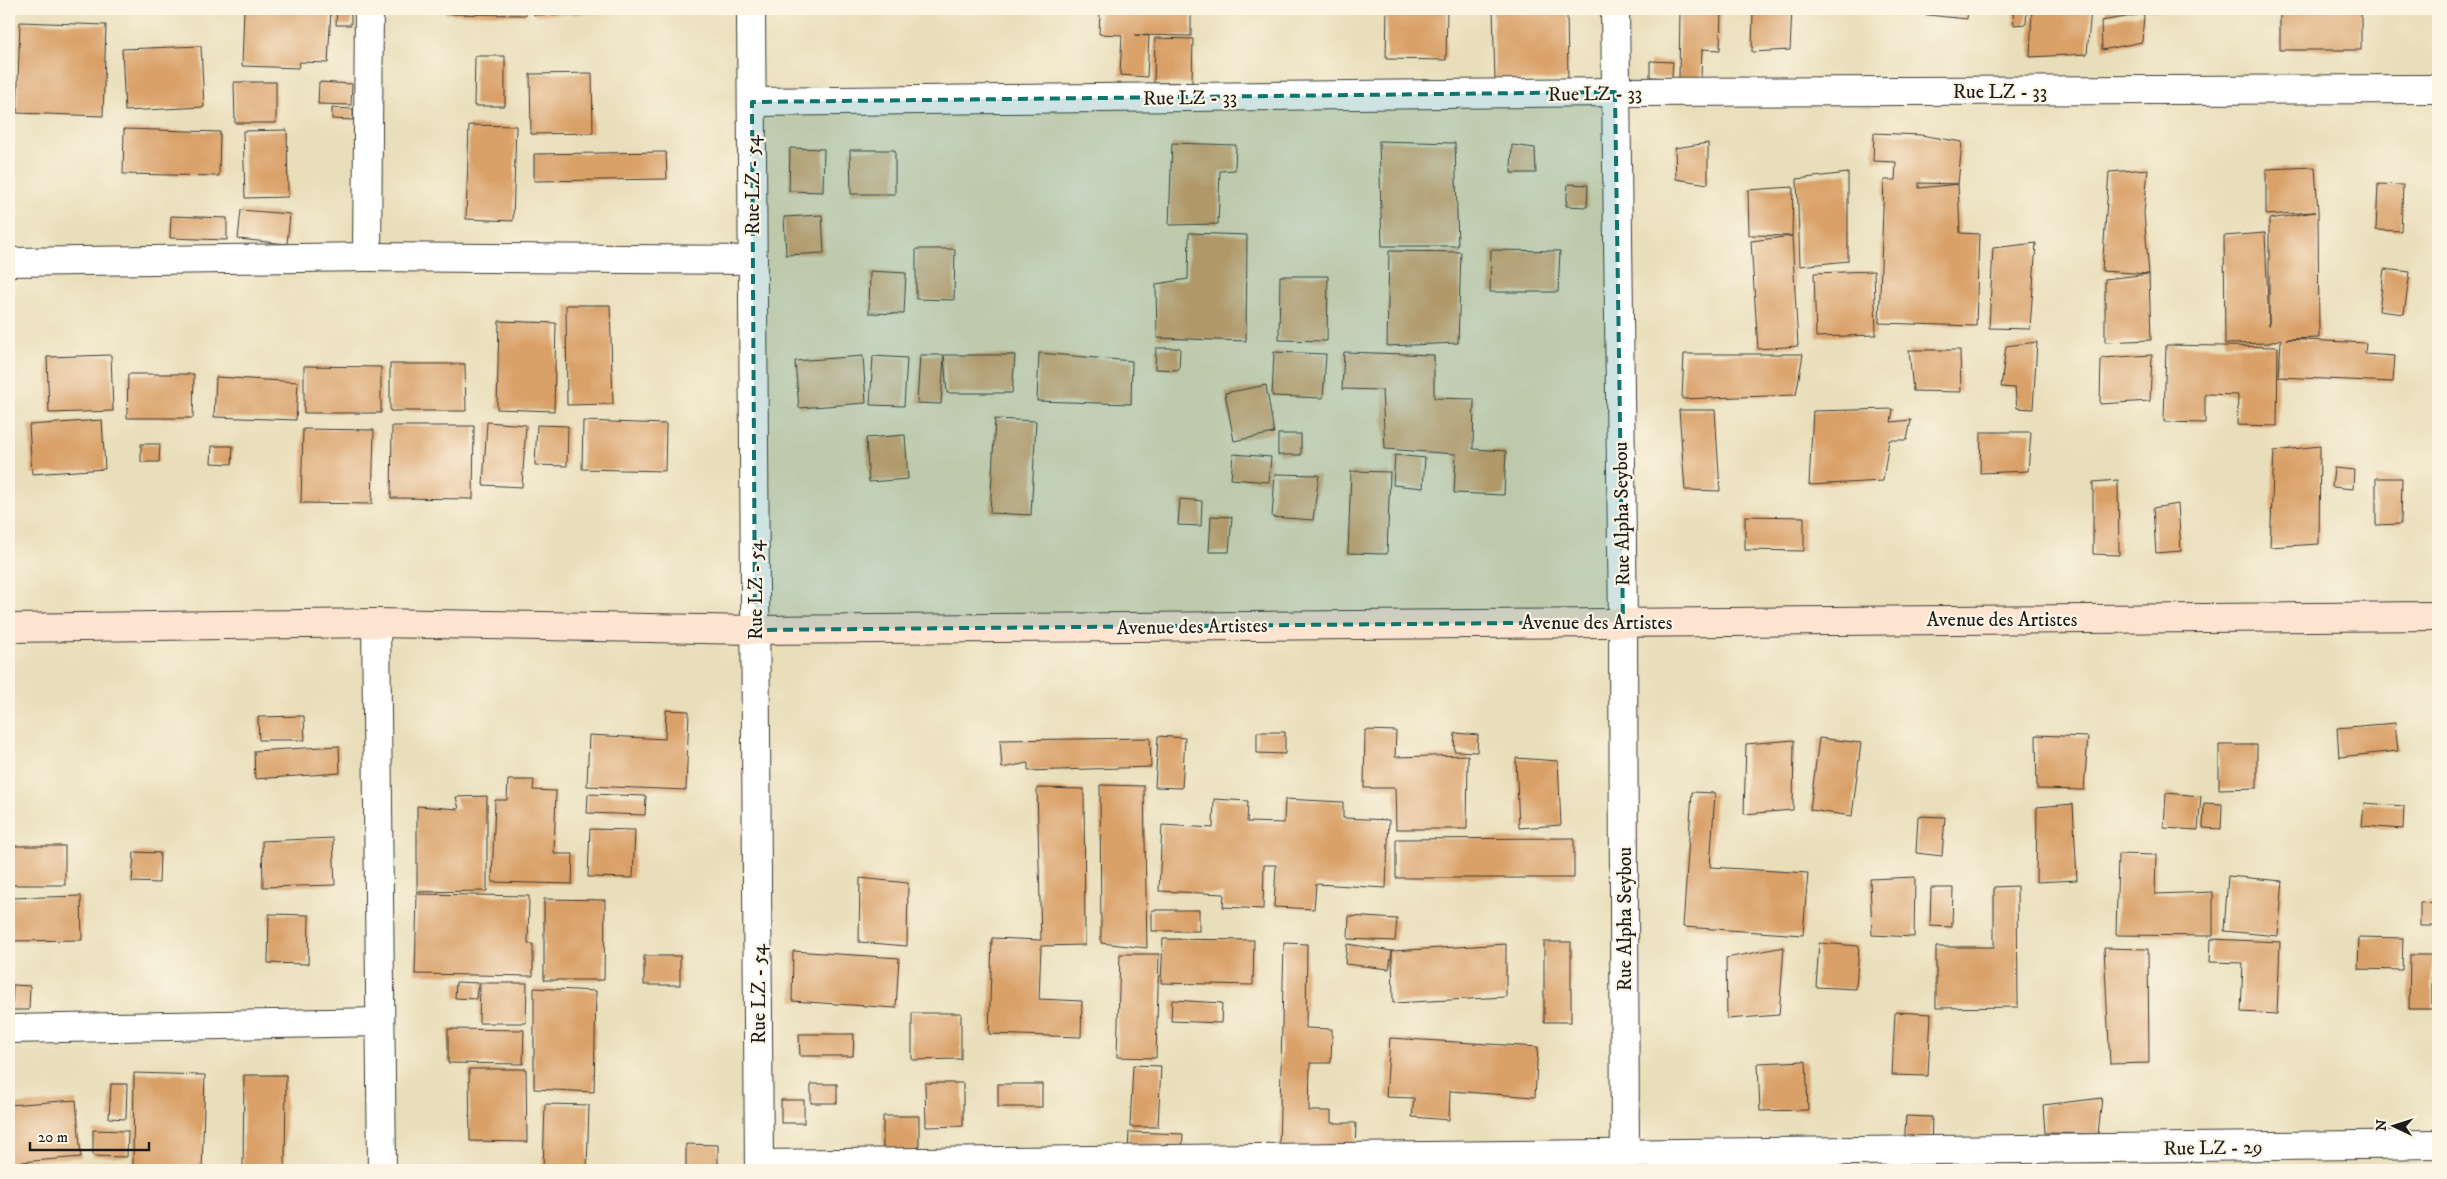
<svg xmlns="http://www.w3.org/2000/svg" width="2447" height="1179" viewBox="0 0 2447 1179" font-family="'IM FELL DW Pica',serif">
<rect width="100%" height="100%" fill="#fcf5e5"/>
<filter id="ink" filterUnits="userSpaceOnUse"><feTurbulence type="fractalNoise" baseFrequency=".02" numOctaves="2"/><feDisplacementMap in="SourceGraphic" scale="10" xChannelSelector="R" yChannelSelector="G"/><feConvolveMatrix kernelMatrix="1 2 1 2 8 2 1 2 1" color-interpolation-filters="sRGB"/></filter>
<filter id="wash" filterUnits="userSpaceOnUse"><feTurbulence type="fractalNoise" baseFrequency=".0096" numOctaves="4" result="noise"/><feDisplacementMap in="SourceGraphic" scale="20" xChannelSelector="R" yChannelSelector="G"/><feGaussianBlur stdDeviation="1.12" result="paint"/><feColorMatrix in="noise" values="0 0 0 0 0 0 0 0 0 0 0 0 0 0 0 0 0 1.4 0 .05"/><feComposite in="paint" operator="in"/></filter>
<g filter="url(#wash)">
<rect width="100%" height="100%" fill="#e9deba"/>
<g id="blocks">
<g fill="#d9a068" fill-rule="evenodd">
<polygon points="244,9 331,9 328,63 300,62 298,68 242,66"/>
<polygon points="337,9 351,9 351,25 336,25"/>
<polygon points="445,9 526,9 526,15 445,14"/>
<polygon points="534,9 637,9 637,12 534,15"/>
<polygon points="1100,9 1191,9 1191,36 1135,35 1149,36 1147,77 1120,75 1122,35 1099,34"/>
<polygon points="1387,9 1447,9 1446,60 1386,59"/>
<polygon points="1493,9 1567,9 1568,79 1495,82"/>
<polygon points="1680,9 1721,9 1720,50 1702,49 1701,80 1679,80"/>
<polygon points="1753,9 1792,9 1790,50 1752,52"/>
<polygon points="1918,9 1968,9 1967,19 1918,14"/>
<polygon points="2013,9 2027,9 2026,24 2014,25"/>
<polygon points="2032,9 2091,9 2087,54 2030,57"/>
<polygon points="2105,9 2130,9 2131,10 2106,15"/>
<polygon points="2151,9 2163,9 2163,10 2151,11"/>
<rect x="2280" y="9" width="81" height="41"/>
<polygon points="2144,14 2142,42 2102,50 2101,21"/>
<polygon points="20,22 106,25 103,116 17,113"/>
<polygon points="1155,38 1193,39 1192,83 1154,83"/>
<polygon points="201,46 204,107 125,111 122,49"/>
<polygon points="475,56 505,56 505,106 474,106"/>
<polygon points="1650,61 1673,62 1672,78 1650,77"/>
<polygon points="592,73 593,133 531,134 530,74"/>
<polygon points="234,82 276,82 276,123 235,123"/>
<polygon points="319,82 352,84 351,105 318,104"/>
<polygon points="332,108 353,109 353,120 332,119"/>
<polygon points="469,125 516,126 513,221 466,219"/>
<polygon points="124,129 220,132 219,176 123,174"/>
<polygon points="287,130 288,197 245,198 243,131"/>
<path d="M1874,133L1921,135L1962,142L1958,184L1960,233L1979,234L1976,326L1879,323L1884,180H1895L1896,162L1873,161ZM1919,183L1958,184L1919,188Z"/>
<polygon points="1379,141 1455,143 1458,246 1382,246"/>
<polygon points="1172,143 1236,145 1235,170 1220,171 1218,224 1169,225"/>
<polygon points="1708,143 1708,184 1676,179 1675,148"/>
<polygon points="1512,145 1535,148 1536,173 1511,173"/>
<polygon points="790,148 824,149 823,192 789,191"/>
<polygon points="850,150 895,150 895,194 851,194"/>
<polygon points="666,152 667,179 534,181 534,154"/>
<polygon points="2315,167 2318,211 2319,338 2286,339 2366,343 2365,354 2395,356 2393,382 2279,377 2281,339 2269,343 2225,344 2224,236 2265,233 2269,326 2269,219 2315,212 2266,215 2266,169"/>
<polygon points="2148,169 2144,213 2149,274 2102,271 2109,172"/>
<polygon points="1848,173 1848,261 1800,266 1797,179"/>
<polygon points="1568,184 1588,185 1587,207 1566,206"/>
<polygon points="2378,184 2403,185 2401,231 2376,230"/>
<polygon points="1793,187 1792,236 1749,235 1748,190"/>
<polygon points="241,210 290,214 287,244 238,239"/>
<polygon points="822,215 824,253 786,255 784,217"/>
<polygon points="171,216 227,218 227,240 170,238"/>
<polygon points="1189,233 1247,235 1246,341 1157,338 1156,284 1188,279"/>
<polygon points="1792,236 1798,346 1758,349 1751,241"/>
<polygon points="2036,243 2030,329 1989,328 1993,248"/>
<polygon points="916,249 955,249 954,300 916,299"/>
<polygon points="1491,250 1560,251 1558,292 1490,292"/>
<polygon points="1389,251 1461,252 1458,343 1387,346"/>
<polygon points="2384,269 2410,272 2404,314 2379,311"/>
<polygon points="870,271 906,273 904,314 869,313"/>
<polygon points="1874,271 1876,335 1816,337 1814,273"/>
<polygon points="2149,274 2151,340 2105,342 2105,279"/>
<polygon points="1280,276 1328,276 1327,341 1279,340"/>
<polygon points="566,305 610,305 613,404 567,405"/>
<polygon points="499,321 556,323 554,411 497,409"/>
<polygon points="2037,342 2033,409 2017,408 2015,388 2001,387 2006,346"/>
<polygon points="2166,345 2278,347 2277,426 2237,425 2238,395 2205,394 2205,423 2164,422"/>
<polygon points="1156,348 1180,348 1179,370 1155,369"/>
<polygon points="1909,350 1960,350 1961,392 1913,391"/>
<polygon points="1274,352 1326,354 1323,398 1272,396"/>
<polygon points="1344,352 1434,355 1434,398 1474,399 1473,449 1506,451 1504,495 1454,493 1456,454 1385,449 1382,390 1342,389"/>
<polygon points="1039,353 1132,361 1131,404 1037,401"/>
<polygon points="1684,354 1803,354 1796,395 1682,399"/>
<polygon points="111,355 113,411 49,413 47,357"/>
<polygon points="920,355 1015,355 1012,393 947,393 944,356 941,404 917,403"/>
<polygon points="2152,355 2150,401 2100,404 2101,358"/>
<polygon points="863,356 866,403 799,408 795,361"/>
<polygon points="873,356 907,358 904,406 870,405"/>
<polygon points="390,364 465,364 466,411 390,411"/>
<polygon points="304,366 381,367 381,413 304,413"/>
<polygon points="128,374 194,374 193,418 127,418"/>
<polygon points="216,377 298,382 296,420 214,417"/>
<polygon points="1266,385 1274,433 1234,441 1225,393"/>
<polygon points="1893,409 1891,422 1911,420 1907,440 1889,440 1883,481 1809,485 1813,411"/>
<polygon points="1679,410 1715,410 1720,491 1685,490"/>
<polygon points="995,419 1036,421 1031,515 990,513"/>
<polygon points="102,420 105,469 32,474 29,425"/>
<polygon points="583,421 666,424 665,471 582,469"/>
<polygon points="487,422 526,425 522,487 483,485"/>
<polygon points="537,425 568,426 567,466 535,465"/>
<polygon points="392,426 474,426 473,499 391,498"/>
<polygon points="303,429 374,430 372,504 301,503"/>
<polygon points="1981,432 2031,432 2028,471 1980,473"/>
<rect x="1278" y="434" width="23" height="21"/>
<polygon points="905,435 908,479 869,482 866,438"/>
<polygon points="141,444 160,444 159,462 141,462"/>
<polygon points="212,446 233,446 232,464 211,463"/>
<polygon points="2320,446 2319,544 2270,547 2274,451"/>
<polygon points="1233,454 1271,457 1269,482 1231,479"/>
<polygon points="1395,455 1425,458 1423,488 1393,485"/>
<polygon points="2334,468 2354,470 2353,489 2332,487"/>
<polygon points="1351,471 1390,472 1387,554 1348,553"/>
<polygon points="1275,474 1319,475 1313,520 1272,517"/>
<polygon points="2376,478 2402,478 2401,524 2376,525"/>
<polygon points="2118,480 2119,555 2093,554 2093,482"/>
<polygon points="1180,499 1202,501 1201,526 1178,525"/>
<polygon points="2178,504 2181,551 2156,553 2153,508"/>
<polygon points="1211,516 1232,517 1229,552 1209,552"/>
<polygon points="1745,516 1804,517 1804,551 1745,550"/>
<polygon points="666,710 689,711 686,790 587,786 589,735 665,739"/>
<polygon points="304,716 305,740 259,740 258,717"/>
<polygon points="2395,723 2398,751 2339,757 2337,728"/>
<polygon points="1365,730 1396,731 1395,757 1468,755 1467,829 1396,829 1395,788 1364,788"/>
<polygon points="1257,732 1285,732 1285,754 1257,753"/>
<polygon points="1455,733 1478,735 1477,752 1454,751"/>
<polygon points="2036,735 2088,737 2084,790 2037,789"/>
<polygon points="1158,736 1185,738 1182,788 1155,787"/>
<polygon points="9,737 11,737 10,767 9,767"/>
<polygon points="1150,738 1151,767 1028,771 1028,763 1002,768 1000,740"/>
<polygon points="1819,738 1861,743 1852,816 1810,810"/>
<polygon points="1794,740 1793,810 1744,814 1746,744"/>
<polygon points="2219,745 2257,745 2257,788 2219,789"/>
<polygon points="339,746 340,773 255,779 254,751"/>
<polygon points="1516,758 1558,761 1561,825 1519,828"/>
<polygon points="508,780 534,780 533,790 556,791 554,854 573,854 572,884 492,882 495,800 507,800"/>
<polygon points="1100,785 1144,786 1147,948 1101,943"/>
<polygon points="1037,788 1084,789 1085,945 1041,946 1039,999 1082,1001 1081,1037 989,1034 992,938 1041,940"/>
<polygon points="1692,792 1715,793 1710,867 1808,873 1803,935 1683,927"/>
<polygon points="2166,793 2201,796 2198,830 2164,828"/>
<polygon points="588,794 646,796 645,815 587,813"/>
<polygon points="487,796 487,891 417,892 417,806 459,809 456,797"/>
<polygon points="1214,799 1248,801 1247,822 1284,823 1285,799 1343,802 1343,818 1389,820 1386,888 1316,884 1314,909 1274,907 1276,865 1264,865 1263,909 1223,907 1224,894 1159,891 1162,825 1213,828"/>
<polygon points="2204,803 2222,804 2221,829 2203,828"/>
<polygon points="2364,803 2404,806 2403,829 2362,826"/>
<polygon points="2073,804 2077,880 2036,882 2037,807"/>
<polygon points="1918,816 1945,817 1942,856 1916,853"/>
<polygon points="590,829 635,830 633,878 588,877"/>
<polygon points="333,838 335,885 263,887 262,841"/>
<polygon points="1574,838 1574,878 1396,878 1396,839"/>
<rect x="9" y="846" width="56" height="39"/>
<polygon points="134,852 160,853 159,883 132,882"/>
<polygon points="2118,854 2156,855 2155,894 2213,892 2213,936 2116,935"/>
<polygon points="2228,876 2283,881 2278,936 2224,931"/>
<polygon points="1915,877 1914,937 1872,935 1870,879"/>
<polygon points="860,878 908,883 907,946 859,942"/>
<polygon points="2017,886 2018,1007 1936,1008 1936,947 1994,947 1994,887"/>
<polygon points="1931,888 1953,888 1952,927 1930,926"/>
<polygon points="417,894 529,896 528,944 533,944 533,976 415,974"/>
<polygon points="81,896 82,940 9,941 9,898"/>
<polygon points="544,899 605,900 604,980 544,980"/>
<polygon points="2438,902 2438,926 2420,926 2420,903"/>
<rect x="1152" y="910" width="47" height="21"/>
<polygon points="269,914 309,915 308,964 268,963"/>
<polygon points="1349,916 1397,919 1395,941 1348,939"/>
<polygon points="2359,937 2403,938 2402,970 2358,969"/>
<polygon points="1163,939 1254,940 1253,985 1161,983"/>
<polygon points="2211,939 2280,942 2277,1014 2241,1012 2243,963 2210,962"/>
<rect x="1544" y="942" width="27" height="80"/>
<polygon points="1284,943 1307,944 1306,1028 1332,1029 1331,1063 1310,1063 1309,1111 1331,1111 1331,1123 1356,1123 1355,1153 1279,1150"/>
<polygon points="1819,943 1859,946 1856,989 1816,987"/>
<polygon points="1347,944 1392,951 1389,969 1345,964"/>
<polygon points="1506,944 1506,997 1393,1003 1392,951"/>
<polygon points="1784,947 1779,1015 1727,1019 1726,958"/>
<polygon points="2104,948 2148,949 2149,1063 2110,1064"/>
<polygon points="793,951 899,958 896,1008 792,1001"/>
<polygon points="1120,954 1159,954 1156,1058 1117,1057"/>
<polygon points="2410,955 2432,955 2432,1009 2409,1009"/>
<rect x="644" y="956" width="36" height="29"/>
<polygon points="456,982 478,983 476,999 455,998"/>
<polygon points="480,983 527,983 526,1023 479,1023"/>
<polygon points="13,985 30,986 29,1010 12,1010"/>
<polygon points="534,988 596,991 594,1092 534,1089"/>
<polygon points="1172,1000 1222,1003 1221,1023 1171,1021"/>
<polygon points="1895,1012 1931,1014 1928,1076 1892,1075"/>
<polygon points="912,1013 961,1013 961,1059 912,1060"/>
<polygon points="448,1029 524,1030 523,1064 448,1063"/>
<polygon points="799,1034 854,1034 853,1056 800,1056"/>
<polygon points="1390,1038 1538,1047 1535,1097 1450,1091 1449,1120 1412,1117 1414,1098 1386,1097"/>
<polygon points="1806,1061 1808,1110 1760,1111 1758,1063"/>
<polygon points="1133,1065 1161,1066 1158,1127 1130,1127"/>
<polygon points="469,1069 526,1069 527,1142 470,1141"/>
<polygon points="134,1073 205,1075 202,1170 104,1170 104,1167 133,1169"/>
<polygon points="244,1075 286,1075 285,1170 243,1170"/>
<polygon points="925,1083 963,1083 963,1126 926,1127"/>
<polygon points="111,1084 127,1084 126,1119 109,1118"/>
<rect x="811" y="1084" width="26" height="19"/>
<rect x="998" y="1084" width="44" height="23"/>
<polygon points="2102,1098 2098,1134 2045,1133 2043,1105"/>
<polygon points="76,1100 81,1157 9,1163 9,1105"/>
<rect x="781" y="1100" width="23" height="23"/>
<polygon points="545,1104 589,1105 587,1170 543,1170"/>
<polygon points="883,1116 919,1116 919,1153 883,1154"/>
<polygon points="1906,1116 1932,1117 1931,1148 1904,1147"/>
<polygon points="93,1130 128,1131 127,1157 93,1156"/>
<polygon points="1129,1132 1183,1134 1182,1153 1128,1151"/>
<polygon points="686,1144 718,1145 718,1170 686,1170"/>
</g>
</g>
</g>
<g filter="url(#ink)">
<use href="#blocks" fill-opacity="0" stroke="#3b3934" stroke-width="1"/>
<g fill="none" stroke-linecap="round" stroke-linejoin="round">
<defs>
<g id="street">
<polyline points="751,9 759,1170"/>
<polyline points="1615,9 1623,622 1625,1170"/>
<polyline points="752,102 1615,92 2438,89"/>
<polyline points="367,257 369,9"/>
<polyline points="9,262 367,257 753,260"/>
<polyline points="376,623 382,1170"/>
<polyline points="9,1029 380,1022"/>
<polyline points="759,1164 2438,1144"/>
</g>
<polyline id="secondary" points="9,628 376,623 755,630 2438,616"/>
</defs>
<use href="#street" stroke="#3b3934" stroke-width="30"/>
<use href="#secondary" stroke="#3b3934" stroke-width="30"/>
<use href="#street" stroke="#fff" stroke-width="28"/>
<use href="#secondary" stroke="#fde4d1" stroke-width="28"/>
</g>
</g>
<path fill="#0f766e" fill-opacity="0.2" stroke="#0f766e" stroke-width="4" stroke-dasharray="10 6" stroke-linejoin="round" d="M1615,92L1623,622L755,630L752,102Z"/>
<g text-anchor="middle" stroke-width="4.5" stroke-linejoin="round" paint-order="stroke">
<g font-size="20" fill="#1c1c1c" stroke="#fcf5e5">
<text x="2000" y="98">Rue LZ - 33</text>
<text transform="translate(1595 93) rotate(-1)" y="7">Rue LZ - 33</text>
<text transform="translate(1190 97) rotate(-1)" y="7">Rue LZ - 33</text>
<text transform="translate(752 185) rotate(-90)" y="7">Rue LZ - 54</text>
<text transform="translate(1621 514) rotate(-91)" y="7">Rue Alpha Seybou</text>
<text transform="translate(755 590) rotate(-90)" y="7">Rue LZ - 54</text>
<text x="2002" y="626">Avenue des Artistes</text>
<text x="1597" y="629">Avenue des Artistes</text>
<text transform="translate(1192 626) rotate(-1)" y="7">Avenue des Artistes</text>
<text transform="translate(1624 919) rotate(-90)" y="7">Rue Alpha Seybou</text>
<text transform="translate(758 994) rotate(-90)" y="7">Rue LZ - 54</text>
<text transform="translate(2213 1147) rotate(-1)" y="7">Rue LZ - 29</text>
</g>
</g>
<rect width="2447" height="1179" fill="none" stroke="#fcf5e5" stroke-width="30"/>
<g transform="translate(2394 1126) rotate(274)" stroke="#fcf5e5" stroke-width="4" paint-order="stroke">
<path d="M0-4L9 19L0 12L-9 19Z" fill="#1c1c1c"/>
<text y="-8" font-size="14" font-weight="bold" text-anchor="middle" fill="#1c1c1c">N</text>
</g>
<path d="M30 1142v8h119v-8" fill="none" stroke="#1c1c1c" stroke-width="2.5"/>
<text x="38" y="1142" font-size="15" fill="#1c1c1c" stroke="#fcf5e5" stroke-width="4" paint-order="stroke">20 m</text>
</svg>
